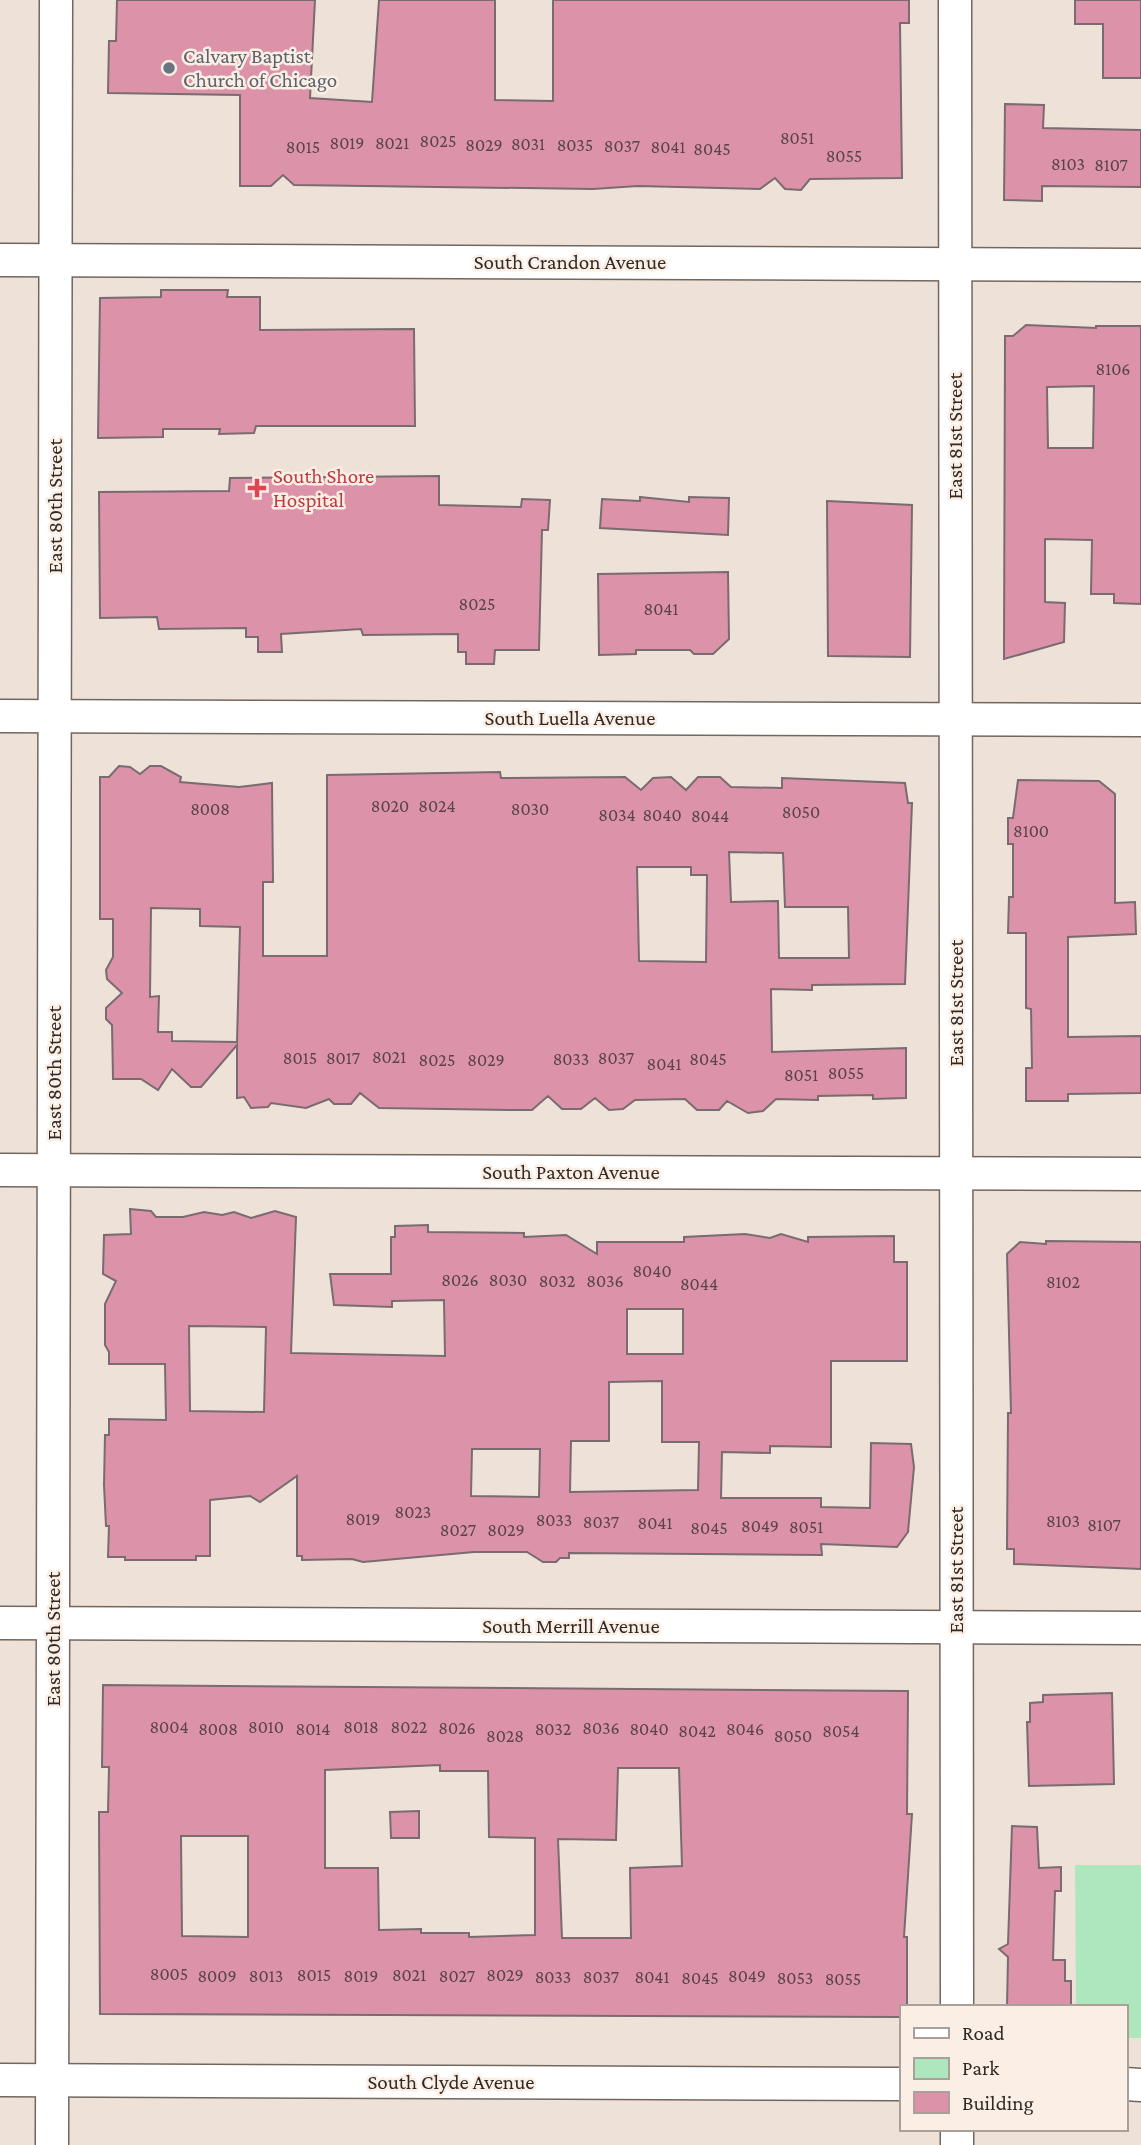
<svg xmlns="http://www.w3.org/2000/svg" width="1141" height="2145" viewBox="0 0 1141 2145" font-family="'Crimson Pro',serif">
<rect width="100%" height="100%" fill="#eee2d8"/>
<polygon fill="#aee6bd" points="1075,1865 1141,1865 1141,2038 1125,2038 1125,2007 1076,2007"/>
<g fill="#dc93a9" stroke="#796b6f" stroke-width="2" fill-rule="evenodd">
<polygon points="117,0 315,0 310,98 372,102 379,0 495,0 495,100 553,101 553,0 909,0 909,23 900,23 902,178 810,179 801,190 785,189 775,178 760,189 638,186 593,189 294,185 283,175 271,186 240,186 240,95 108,93 109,41 116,41"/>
<polygon points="1075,0 1141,0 1141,78 1103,78 1103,24 1075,24"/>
<polygon points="1005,104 1044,105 1043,128 1141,130 1141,187 1042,186 1042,201 1004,200"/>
<polygon points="161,290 228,290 227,297 260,297 260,330 414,329 415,426 256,426 254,433 219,434 220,429 163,429 163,437 98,438 100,298 161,297"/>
<path d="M1026,325L1096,328V326H1141V604L1114,603V594H1091L1092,540L1045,539V602L1065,603L1064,642L1004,659L1005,336H1013ZM1094,386L1093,448H1048L1047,387Z"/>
<polygon points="439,476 439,505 521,507 522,499 550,500 548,530 542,530 539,650 495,650 494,664 466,664 466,652 458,652 458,634 363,635 361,629 281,634 282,652 258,652 258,637 246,637 246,628 159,629 157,617 100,618 99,492 229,491 230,478"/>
<polygon points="640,497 689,502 689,497 729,498 728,535 600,528 602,499 640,501"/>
<polygon points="827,501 912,505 910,657 828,656"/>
<polygon points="728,572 729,639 713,654 694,654 690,650 636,650 636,654 599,655 598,574"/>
<path d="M119,766L130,767L140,774L150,766H161L181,777L180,782L239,787L272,783L273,882H263V956H327V775L500,772L501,778L625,777L641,790L653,778L671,777L686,790L698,777H720L731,787L782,788V778L905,783L908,803H912L905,984L812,985V990L771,989L772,1052L906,1048V1098L873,1099V1095L818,1096V1100L776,1099L763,1111L748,1113L727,1101L719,1110H697L685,1099L635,1100L623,1109L609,1110L595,1098L581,1109H562L548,1096L532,1110H516L379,1108L360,1093L351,1104H334L329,1099L306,1108L271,1103L268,1107L251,1108L244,1097L237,1098V1045L201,1087H191L172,1069L158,1090L141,1079H113L112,1025L106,1019V1008L122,993L107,979L106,970L113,957V919H100V777H109ZM729,852L783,853L785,907H848L849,958H779L778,901L731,902ZM637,867H691V875H707L706,962L639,961ZM151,908L200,909V926L240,927L237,1042L172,1041V1032H158L159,996L150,997Z"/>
<polygon points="1018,780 1099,781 1115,794 1115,903 1135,902 1136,934 1068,937 1068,1037 1141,1036 1141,1093 1068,1094 1068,1101 1026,1101 1026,1068 1032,1068 1031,1009 1026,1008 1026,933 1008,933 1009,897 1013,897 1013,844 1008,844 1008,818 1013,818"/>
<path d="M130,1209L151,1211L156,1217H183L204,1212L222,1215L234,1212L251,1218L275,1211L296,1217L291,1353L445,1356L444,1300L392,1301V1307L334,1305L330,1274H391V1237H395V1226L428,1225V1232L524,1233V1237L566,1235L597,1254V1242H684V1237L745,1234L770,1238L781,1234L808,1242V1237L894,1236V1262H907V1361H831V1447L770,1446V1453L722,1452L721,1498H821V1507L870,1508L871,1443L911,1444L914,1467L908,1532L897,1547L821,1544L822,1555L569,1553V1558H560L556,1562H543L527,1552H474L363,1562L352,1559L302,1560V1556H297V1476L260,1502L250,1496L210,1500V1556H196V1560H125V1557H108L109,1526H106L104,1485L105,1435H109V1419L166,1420L165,1364H109V1352L105,1345V1304L116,1281L103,1274L104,1235L131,1234ZM627,1309H683V1354H627ZM189,1326L266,1327L264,1412L190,1411ZM662,1381V1442H699L698,1490L570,1492L571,1441H609V1382ZM472,1449H540L539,1497L471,1496Z"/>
<polygon points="1046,1241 1141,1242 1141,1569 1014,1564 1014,1549 1007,1549 1008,1413 1011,1413 1007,1254 1020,1242 1046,1244"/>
<path d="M103,1685L908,1691L907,1814H912L904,1937H907V2007H901V2017L100,2014L99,1812H108L109,1767H102ZM440,1765V1771H488L489,1837L535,1838V1935L469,1937V1933H421V1929L379,1930L378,1868H325V1770ZM618,1768H679L682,1866L630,1868L631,1938H562L558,1839L616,1840ZM181,1836H248V1937L182,1936Z"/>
<polygon points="1112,1693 1114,1784 1029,1786 1027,1722 1030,1722 1030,1703 1043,1702 1043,1695"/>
<polygon points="419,1811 419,1838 391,1838 390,1812"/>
<polygon points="1012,1826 1037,1827 1039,1868 1061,1867 1061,1891 1055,1891 1053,1960 1065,1960 1065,1981 1071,1981 1071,2007 1007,2007 1008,1957 999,1949 1008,1944"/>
</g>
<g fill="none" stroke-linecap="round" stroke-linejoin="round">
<defs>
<g id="minor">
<polyline points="955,0 957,2007"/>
<polyline points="0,260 1141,265"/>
<polyline points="0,716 1141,720"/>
<polyline points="0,1170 1141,1174"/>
<polyline points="0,1623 1141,1628"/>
<polyline points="0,2080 901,2084"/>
<polyline points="1125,2084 1141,2085"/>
<polyline points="52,2145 56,0"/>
<polyline points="957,2145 957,2129"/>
</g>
</defs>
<use href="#minor" stroke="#72675f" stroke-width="35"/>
<use href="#minor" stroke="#fff" stroke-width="32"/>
</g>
<circle fill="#6b7280" stroke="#fbefe5" stroke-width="2.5" cx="169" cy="68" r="7"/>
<path fill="#e0444e" stroke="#fbefe5" stroke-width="2.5" d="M253.5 477.5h7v7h7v7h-7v7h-7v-7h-7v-7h7z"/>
<g text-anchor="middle" stroke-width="5" stroke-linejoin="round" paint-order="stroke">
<g font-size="18" fill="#5a4448">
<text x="797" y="144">8051</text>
<text x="438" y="147">8025</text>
<text x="347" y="149">8019</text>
<text x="392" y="149">8021</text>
<text x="528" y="150">8031</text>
<text x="484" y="151">8029</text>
<text x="575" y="151">8035</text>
<text x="622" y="152">8037</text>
<text x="303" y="153">8015</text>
<text x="668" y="153">8041</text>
<text x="712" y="155">8045</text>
<text x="844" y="162">8055</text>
<text x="1068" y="170">8103</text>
<text x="1111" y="171">8107</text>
<text x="1113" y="375">8106</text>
<text x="477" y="610">8025</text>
<text x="661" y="615">8041</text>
<text x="390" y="812">8020</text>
<text x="437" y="812">8024</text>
<text x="210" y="815">8008</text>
<text x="530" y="815">8030</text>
<text x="801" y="818">8050</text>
<text x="617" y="821">8034</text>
<text x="662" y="821">8040</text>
<text x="710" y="822">8044</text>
<text x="1031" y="837">8100</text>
<text x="389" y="1063">8021</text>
<text x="300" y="1064">8015</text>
<text x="343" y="1064">8017</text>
<text x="616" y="1064">8037</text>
<text x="571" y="1065">8033</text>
<text x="708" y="1065">8045</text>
<text x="437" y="1066">8025</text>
<text x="486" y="1066">8029</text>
<text x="664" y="1070">8041</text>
<text x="846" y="1079">8055</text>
<text x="801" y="1081">8051</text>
<text x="652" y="1277">8040</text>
<text x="460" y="1286">8026</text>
<text x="508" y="1286">8030</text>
<text x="557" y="1287">8032</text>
<text x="605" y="1287">8036</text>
<text x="1063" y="1288">8102</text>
<text x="699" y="1290">8044</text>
<text x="413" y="1518">8023</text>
<text x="363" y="1525">8019</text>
<text x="554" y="1526">8033</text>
<text x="1063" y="1527">8103</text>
<text x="601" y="1528">8037</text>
<text x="655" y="1529">8041</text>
<text x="1104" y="1531">8107</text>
<text x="760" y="1532">8049</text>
<text x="806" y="1533">8051</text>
<text x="709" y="1534">8045</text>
<text x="458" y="1536">8027</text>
<text x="506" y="1536">8029</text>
<text x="169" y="1733">8004</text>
<text x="266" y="1733">8010</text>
<text x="361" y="1733">8018</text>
<text x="409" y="1733">8022</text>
<text x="457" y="1734">8026</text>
<text x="601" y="1734">8036</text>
<text x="218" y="1735">8008</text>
<text x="313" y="1735">8014</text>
<text x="553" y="1735">8032</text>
<text x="649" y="1735">8040</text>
<text x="745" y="1735">8046</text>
<text x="697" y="1737">8042</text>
<text x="841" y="1737">8054</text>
<text x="505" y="1742">8028</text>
<text x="793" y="1742">8050</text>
<text x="169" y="1980">8005</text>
<text x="314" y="1981">8015</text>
<text x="409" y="1981">8021</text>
<text x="505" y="1981">8029</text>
<text x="217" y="1982">8009</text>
<text x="266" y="1982">8013</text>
<text x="361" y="1982">8019</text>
<text x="457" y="1982">8027</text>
<text x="747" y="1982">8049</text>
<text x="553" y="1983">8033</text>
<text x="601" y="1983">8037</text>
<text x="652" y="1983">8041</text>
<text x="700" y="1984">8045</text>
<text x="795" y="1984">8053</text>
<text x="843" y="1985">8055</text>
</g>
<g font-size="21" fill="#5b616d" stroke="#fbefe5" text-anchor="start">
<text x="183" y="63">Calvary Baptist<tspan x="183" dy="24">Church of Chicago</tspan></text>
</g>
<g font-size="21" fill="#2f2a27" stroke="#fbefe5">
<text x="570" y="269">South Crandon Avenue</text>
<text transform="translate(955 436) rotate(-90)" y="7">East 81st Street</text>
<text transform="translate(55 506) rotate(-90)" y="7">East 80th Street</text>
<text x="570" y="725">South Luella Avenue</text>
<text transform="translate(956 1003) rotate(-90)" y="7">East 81st Street</text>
<text transform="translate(54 1073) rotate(-90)" y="7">East 80th Street</text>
<text x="571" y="1179">South Paxton Avenue</text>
<text transform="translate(956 1570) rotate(-90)" y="7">East 81st Street</text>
<text x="571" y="1633">South Merrill Avenue</text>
<text transform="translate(53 1639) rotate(-90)" y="7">East 80th Street</text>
<text x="451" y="2089">South Clyde Avenue</text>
</g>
<g font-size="21" fill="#be3a42" stroke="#fbefe5" text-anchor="start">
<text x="273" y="483">South Shore<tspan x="273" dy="24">Hospital</tspan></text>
</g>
</g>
<rect x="900" y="2005" width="228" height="126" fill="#fbefe5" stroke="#a9a099" stroke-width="2"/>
<rect x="914" y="2028" width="35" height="10" fill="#ffffff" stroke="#a9a099" stroke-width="2"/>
<text x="962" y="2040" font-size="21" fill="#2f2a27">Road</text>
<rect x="914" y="2058" width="35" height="21" fill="#aee6bd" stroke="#a9a099" stroke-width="2"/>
<text x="962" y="2075" font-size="21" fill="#2f2a27">Park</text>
<rect x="914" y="2092" width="35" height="21" fill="#dc93a9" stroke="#a9a099" stroke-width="2"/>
<text x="962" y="2110" font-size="21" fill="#2f2a27">Building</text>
</svg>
